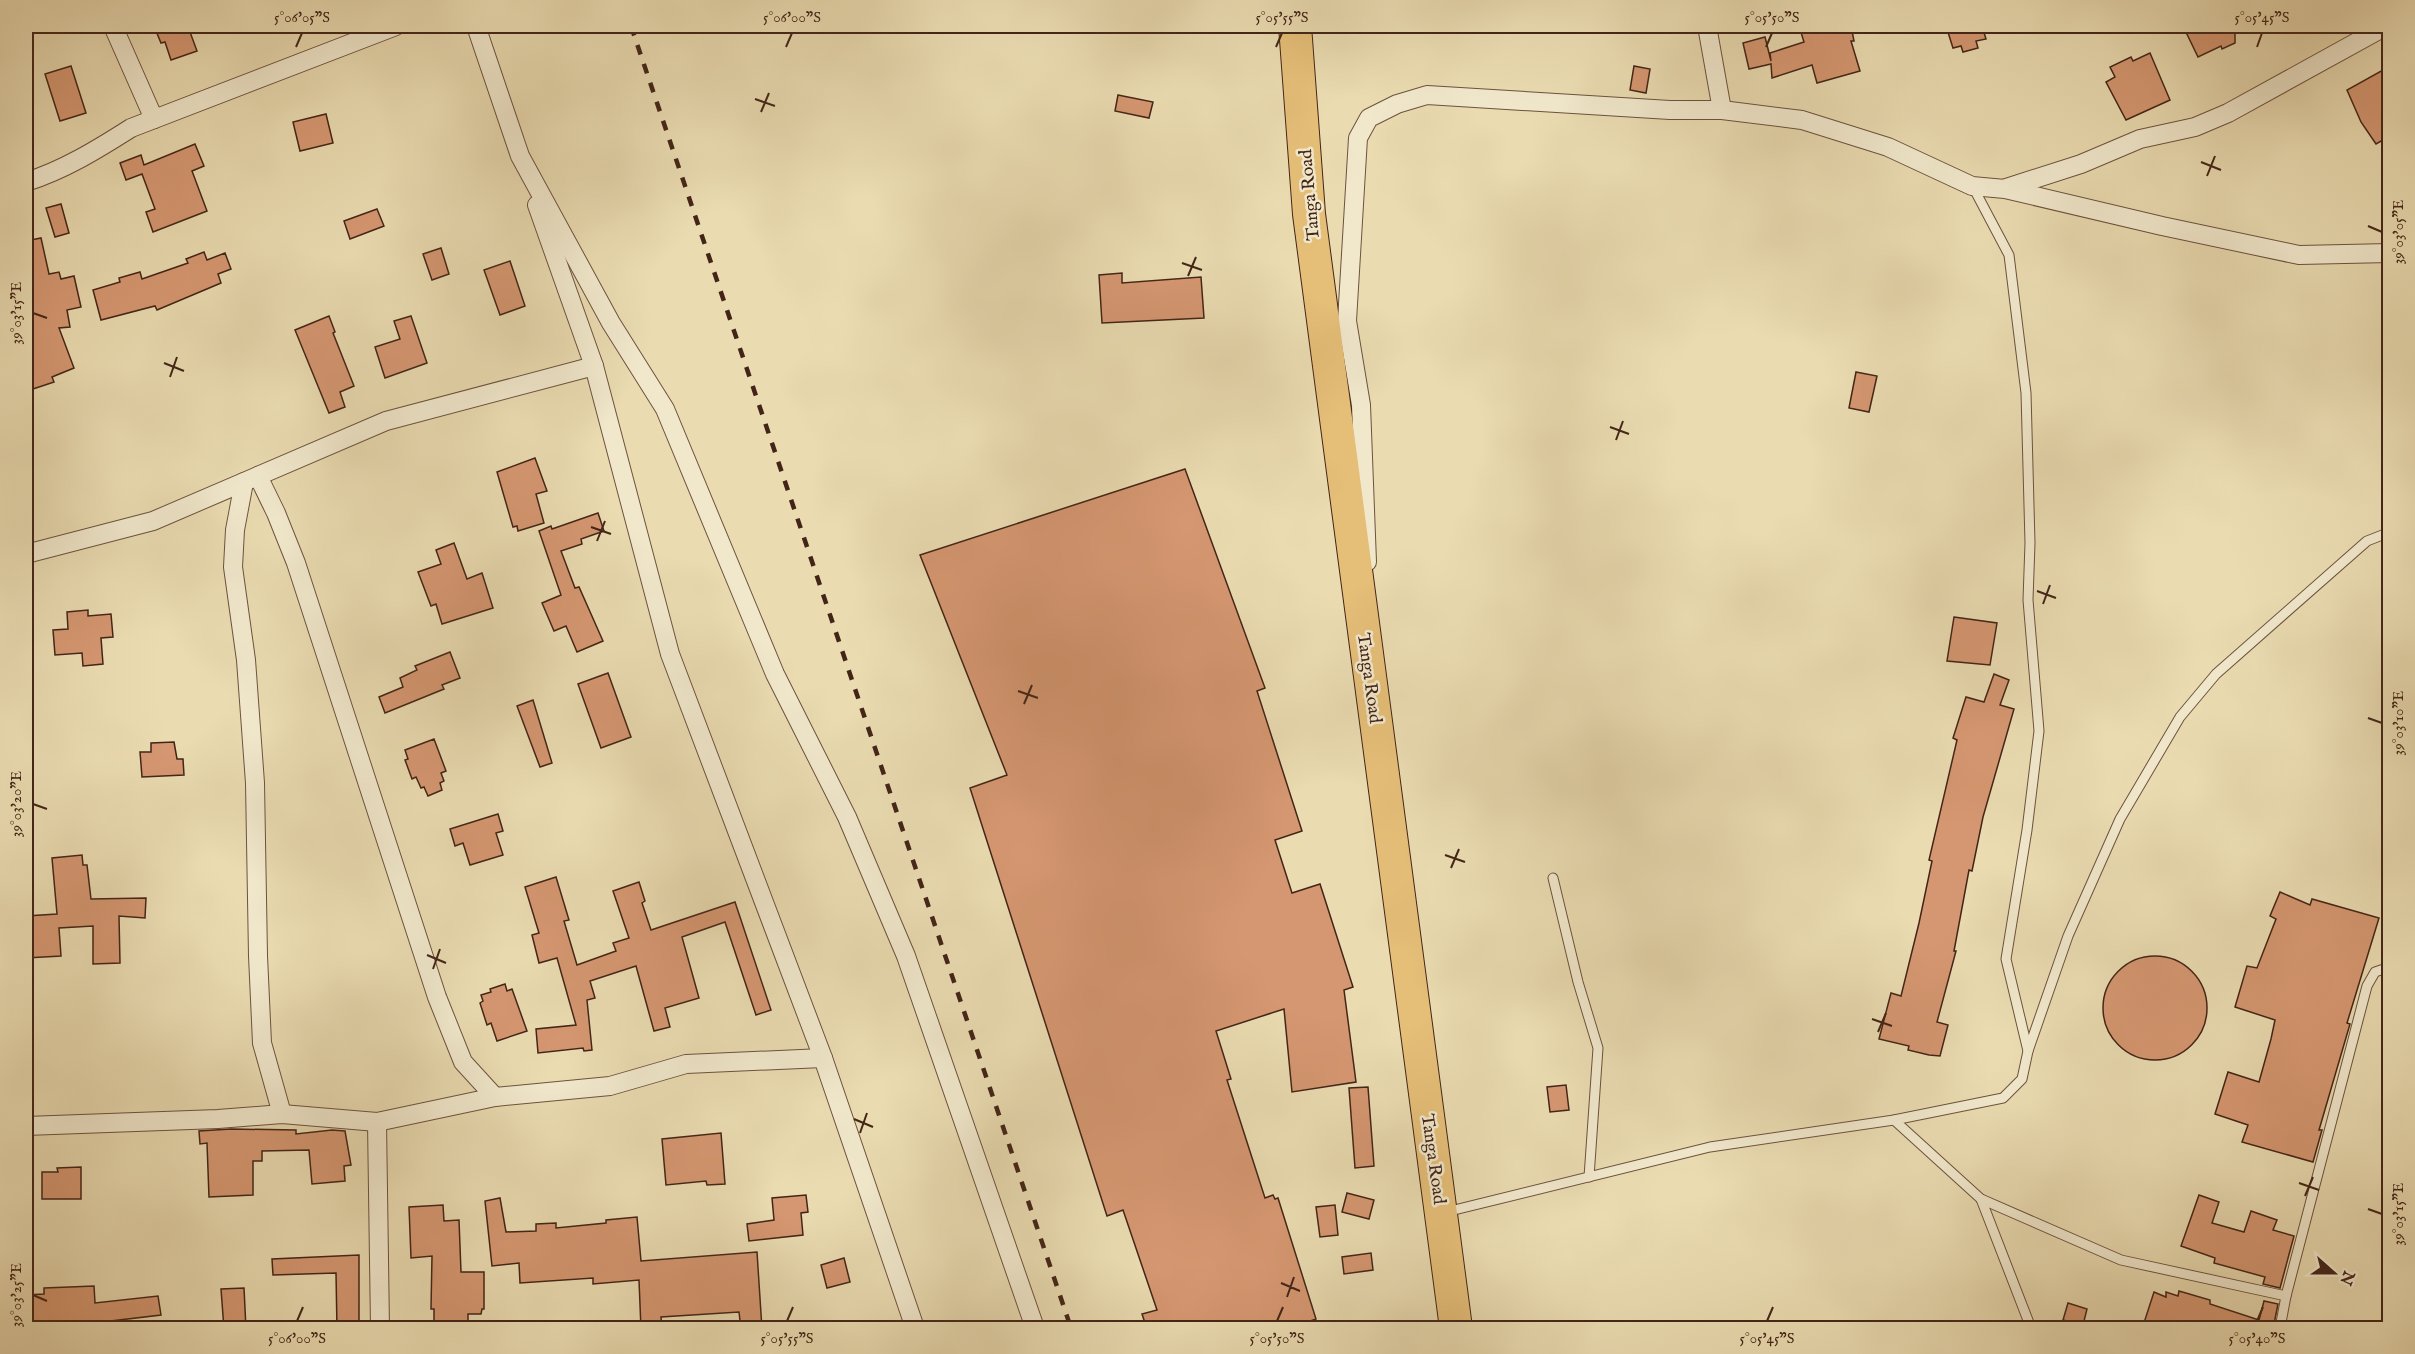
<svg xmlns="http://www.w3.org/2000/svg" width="2415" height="1354" viewBox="0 0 2415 1354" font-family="'IM FELL English',serif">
<rect width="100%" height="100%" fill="#eadbb1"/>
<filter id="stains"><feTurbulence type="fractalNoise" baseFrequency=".00333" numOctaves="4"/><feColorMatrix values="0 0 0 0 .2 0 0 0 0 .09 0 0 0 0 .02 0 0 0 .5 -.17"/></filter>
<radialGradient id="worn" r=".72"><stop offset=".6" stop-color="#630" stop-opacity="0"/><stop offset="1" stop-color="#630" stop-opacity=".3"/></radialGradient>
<g fill="#d59771" stroke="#432518" stroke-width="1.5">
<polygon points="154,26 204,26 204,27 190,32 197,51 171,60 165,42 161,43"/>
<polygon points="1799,26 1851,26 1854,41 1851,41 1860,71 1817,83 1812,65 1772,78 1771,64 1749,69 1743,43 1765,37 1771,61 1770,53 1804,42"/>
<polygon points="1946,26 1982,26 1986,39 1976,41 1978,48 1963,52 1961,46 1953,48"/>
<polygon points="2194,26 2235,26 2235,43 2222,49 2221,46 2198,57 2185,30"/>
<polygon points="2150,53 2170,100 2126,120 2106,82 2115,77 2110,67 2131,57 2133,61"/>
<polygon points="71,66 86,113 60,121 45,74"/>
<polygon points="1634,66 1650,69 1646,93 1630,90"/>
<polygon points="2383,70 2390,83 2390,136 2376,144 2361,122 2347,90"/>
<polygon points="1118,95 1153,102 1149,118 1115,111"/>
<polygon points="326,114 333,143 300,151 293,122"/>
<polygon points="195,144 204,166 192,171 207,211 153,232 146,212 155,209 142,174 126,180 120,163 141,155 144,165"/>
<polygon points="61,204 69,233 55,237 46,208"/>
<polygon points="377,209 384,226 350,239 344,221"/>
<polygon points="41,238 49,274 59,272 61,279 74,276 81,307 67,310 70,327 59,328 74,368 52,377 54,382 30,390 26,374 26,330 33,327 26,303 26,241"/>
<polygon points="441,248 449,274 432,280 423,254"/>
<polygon points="204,252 207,260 225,253 231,269 218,274 221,283 157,310 155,306 101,320 93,290 120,282 119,278 140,272 142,279 188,263 186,259"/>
<polygon points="510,261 525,306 500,315 484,270"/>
<polygon points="1122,273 1122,283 1201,277 1204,318 1102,323 1099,275"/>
<polygon points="329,316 335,332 333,333 354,386 340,392 345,407 329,413 295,330"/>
<polygon points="411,316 427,363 385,378 375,347 400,339 394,321"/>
<polygon points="1856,372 1877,376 1869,412 1849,408"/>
<polygon points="535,458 547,491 536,494 544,523 518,531 517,526 513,527 497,472"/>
<polygon points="1185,469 1265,688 1257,691 1302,831 1275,840 1292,893 1320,884 1353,987 1344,990 1356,1082 1292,1092 1284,1009 1216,1031 1231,1079 1227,1080 1265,1198 1273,1195 1275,1199 1278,1198 1316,1319 1288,1329 1147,1329 1142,1314 1157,1310 1123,1210 1107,1216 970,788 1007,775 920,555"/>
<polygon points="598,513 604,531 581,539 582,544 561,551 575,588 579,587 603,641 577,652 566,626 554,631 542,603 561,595 539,531 551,526 552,529"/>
<polygon points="454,543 467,579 482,573 493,608 442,624 436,604 431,606 418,572 441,564 436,550"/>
<polygon points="88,610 88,616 111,614 113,637 101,638 103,664 83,666 82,653 55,655 53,630 68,629 67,612"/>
<polygon points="1954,617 1997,623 1990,665 1947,661"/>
<polygon points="450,652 460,678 442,685 444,689 385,713 379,697 403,687 400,678 417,670 415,666"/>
<polygon points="608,673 631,737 601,748 578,684"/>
<polygon points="1994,674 2009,680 2000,705 2014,709 1983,817 1972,871 1969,870 1954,951 1956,951 1937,1022 1948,1025 1940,1056 1929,1055 1908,1050 1909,1046 1879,1039 1891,993 1901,996 1919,923 1932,861 1929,860 1957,740 1953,738 1966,697 1984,702"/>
<polygon points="533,700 552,763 540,767 517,706"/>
<polygon points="434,739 446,771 441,773 444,781 440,783 442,790 428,796 424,787 421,788 416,777 412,779 405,760 408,759 405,750"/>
<polygon points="174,742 177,759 183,759 184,775 142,777 140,752 151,752 151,743"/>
<polygon points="498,814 503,831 496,833 503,855 470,865 463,843 455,846 450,829"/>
<polygon points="82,855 83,865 87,865 91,899 146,898 145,918 119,916 120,963 93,964 93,926 59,928 61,956 26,958 26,916 57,914 52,858"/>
<polygon points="556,877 569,920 564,921 577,965 616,951 613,943 629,938 613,891 639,882 645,901 642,903 651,930 735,902 771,1010 756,1015 725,922 682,937 699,998 665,1008 670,1027 654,1031 636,966 590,981 595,998 587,1000 592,1050 584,1051 583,1048 538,1053 536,1029 576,1025 557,958 539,963 532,935 539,933 525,887"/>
<polygon points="2280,892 2310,905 2312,899 2379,918 2347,1023 2350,1024 2319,1130 2322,1130 2313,1162 2242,1142 2248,1125 2215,1114 2228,1072 2259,1082 2271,1039 2275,1020 2235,1007 2247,966 2257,968 2276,919 2270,916"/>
<circle cx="2155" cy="1008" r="52"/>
<polygon points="505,984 507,991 512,989 527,1031 497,1041 491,1023 487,1025 480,1003 483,1001 481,995 491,992 490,989"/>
<polygon points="1566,1085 1569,1110 1550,1112 1547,1087"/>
<polygon points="1368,1087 1374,1166 1355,1168 1349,1088"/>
<polygon points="231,1129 296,1130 296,1134 332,1130 345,1131 351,1165 344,1166 345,1181 312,1184 309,1150 262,1151 262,1161 253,1161 253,1195 209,1197 207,1143 200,1144 199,1131"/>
<polygon points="721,1133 725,1184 707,1185 706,1181 666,1185 662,1139"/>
<polygon points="81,1167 81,1199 42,1199 42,1172 58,1172 57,1168"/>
<polygon points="1347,1193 1374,1200 1369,1219 1342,1212"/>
<polygon points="806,1195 808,1212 801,1213 803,1235 749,1241 747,1224 774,1220 772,1198"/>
<polygon points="2199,1195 2219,1202 2212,1223 2244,1232 2251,1211 2277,1220 2273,1230 2294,1236 2280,1288 2263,1284 2265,1277 2214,1263 2215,1258 2181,1246"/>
<polygon points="500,1198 506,1232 536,1231 536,1224 556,1223 556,1228 606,1223 606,1220 637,1217 641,1261 757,1252 762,1329 741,1329 739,1312 661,1317 662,1329 641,1329 639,1280 593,1284 593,1278 520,1283 519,1263 492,1266 485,1201"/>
<polygon points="443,1205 444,1221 459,1220 461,1272 484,1272 484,1309 482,1309 481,1314 468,1314 468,1326 444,1325 444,1322 434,1321 434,1309 431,1309 432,1256 411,1258 409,1207"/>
<polygon points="1335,1205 1338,1235 1320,1237 1316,1207"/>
<polygon points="1371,1253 1373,1270 1344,1274 1342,1257"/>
<polygon points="359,1255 359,1329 337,1329 336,1273 273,1275 272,1259"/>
<polygon points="844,1258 850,1282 827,1288 821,1265"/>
<polygon points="94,1286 95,1303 158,1296 161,1315 94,1323 94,1329 26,1329 26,1295 44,1294 44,1288"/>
<polygon points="244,1288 246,1329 224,1329 221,1289"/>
<polygon points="2179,1291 2210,1300 2210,1304 2259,1320 2264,1301 2278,1304 2273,1329 2142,1329 2154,1292 2166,1297 2166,1292 2178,1296"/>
<polygon points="2068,1303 2087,1309 2083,1325 2063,1320"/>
</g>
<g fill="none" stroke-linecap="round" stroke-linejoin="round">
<defs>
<g id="lane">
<polyline points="1553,878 1578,982 1598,1048 1589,1177"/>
<polyline points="2028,1051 2068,936 2120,819 2180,717 2216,674 2367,541 2390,532"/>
<polyline points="1894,1120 1981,1199 2121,1260 2286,1296"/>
<polyline points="1981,1199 2031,1328"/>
<polyline points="1446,1212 1710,1147 1894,1120 2003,1098 2022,1079 2028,1051 2006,959 2027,830 2039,731 2028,600 2030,543 2026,393 2009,255 1973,187"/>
<polyline points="2280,1328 2286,1296 2367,986 2375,972 2390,967"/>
</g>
<g id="street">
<polyline points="113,26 154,119"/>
<polyline points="476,26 520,156 611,323 665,409 775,674 847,817 906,956 1035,1328"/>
<polyline points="1707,26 1722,110"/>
<path d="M26,182C64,170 98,149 131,128L396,26"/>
<polyline points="2006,188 2081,164 2140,139 2195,127 2228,113 2386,26"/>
<polyline points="537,205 594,366 670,654 823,1058 915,1328"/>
<polyline points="258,476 276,513 296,563 437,997 463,1062 495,1097"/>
<polyline points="244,482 235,530 233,567 246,660 255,783 258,956 262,1043 282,1114"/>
<polyline points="26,554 153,521 386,421 594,366"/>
<polyline points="1367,562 1361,405 1347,321 1358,138 1369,118 1397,104 1427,95 1670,110 1722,110 1802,120 1888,147 1972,186 2005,189 2162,226 2299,255 2390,253"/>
<polyline points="377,1122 380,1328"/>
<polyline points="26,1126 218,1119 282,1114 377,1122 495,1097 610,1086 686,1064 823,1058"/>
</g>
<polyline id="highway" points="1295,26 1309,214 1456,1328"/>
</defs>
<use href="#lane" stroke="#6d523e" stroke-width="11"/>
<use href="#street" stroke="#6d523e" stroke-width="20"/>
<use href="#highway" stroke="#432518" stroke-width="34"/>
<use href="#lane" stroke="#f1e8cc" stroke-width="9"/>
<use href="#street" stroke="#f1e8cc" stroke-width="18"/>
<use href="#highway" stroke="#e5be78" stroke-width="32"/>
<polyline stroke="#432518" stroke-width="4.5" stroke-dasharray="10 10" stroke-linecap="butt" points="631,26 1071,1328"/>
</g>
<path fill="none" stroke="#432518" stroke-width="2" d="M296,47L302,33M786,47L792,33M1276,47L1282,33M1766,47L1772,33M2257,47L2262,33M755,99L775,106M761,112L769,93M2201,162L2221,170M2207,176L2215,156M2368,226L2382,232M1182,263L1202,270M1188,276L1196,257M33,313L47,318M164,363L184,371M170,377L177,357M1610,427L1629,434M1616,440L1623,421M591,527L611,534M597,541L605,521M2037,591L2056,598M2043,604L2050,585M1018,691L1038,698M1024,704L1032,685M2368,718L2382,723M33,804L47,809M1445,855L1465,862M1451,868L1459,849M427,955L446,963M433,969L440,949M1872,1019L1892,1026M1878,1032L1886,1013M854,1119L873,1127M860,1133L867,1113M2299,1183L2319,1190M2305,1196L2313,1177M2368,1209L2382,1214M1281,1283L1300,1291M33,1295L47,1301M1287,1297L1294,1277M297,1321L303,1307M787,1321L793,1307M1277,1321L1283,1307M1767,1321L1773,1307M2257,1321L2263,1307"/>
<g text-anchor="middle" stroke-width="5" stroke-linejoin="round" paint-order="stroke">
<g font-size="18" fill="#432518" stroke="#f1e8cc">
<text transform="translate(1309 195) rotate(-95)" y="6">Tanga Road</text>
<text transform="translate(1370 678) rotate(82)" y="6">Tanga Road</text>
<text transform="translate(1434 1159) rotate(82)" y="6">Tanga Road</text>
</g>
</g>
<rect width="2415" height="1354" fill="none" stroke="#eadbb1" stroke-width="66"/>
<g transform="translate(2334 1273) rotate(111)" stroke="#f1e8cc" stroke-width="4.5" paint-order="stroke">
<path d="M0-4.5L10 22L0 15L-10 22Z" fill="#432518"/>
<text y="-9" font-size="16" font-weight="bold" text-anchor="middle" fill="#432518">N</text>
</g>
<rect x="33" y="33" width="2349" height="1288" fill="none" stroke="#432518" stroke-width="2"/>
<g font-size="15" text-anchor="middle" fill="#432518">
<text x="302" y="22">5°06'05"S</text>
<text x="792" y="22">5°06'00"S</text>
<text x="1282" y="22">5°05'55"S</text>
<text x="1772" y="22">5°05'50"S</text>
<text x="2262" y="22">5°05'45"S</text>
<text transform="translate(2398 232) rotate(-90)" y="5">39°03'05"E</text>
<text transform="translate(16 313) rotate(-90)" y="5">39°03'15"E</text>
<text transform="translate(2398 723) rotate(-90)" y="5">39°03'10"E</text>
<text transform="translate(16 804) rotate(-90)" y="5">39°03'20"E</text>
<text transform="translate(2398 1214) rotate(-90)" y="5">39°03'15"E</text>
<text transform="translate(16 1295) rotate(-90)" y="5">39°03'25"E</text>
<text x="297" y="1343">5°06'00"S</text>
<text x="787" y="1343">5°05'55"S</text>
<text x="1277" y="1343">5°05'50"S</text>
<text x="1767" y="1343">5°05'45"S</text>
<text x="2257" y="1343">5°05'40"S</text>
</g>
<rect width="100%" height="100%" filter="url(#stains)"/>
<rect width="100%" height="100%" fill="url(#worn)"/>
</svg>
